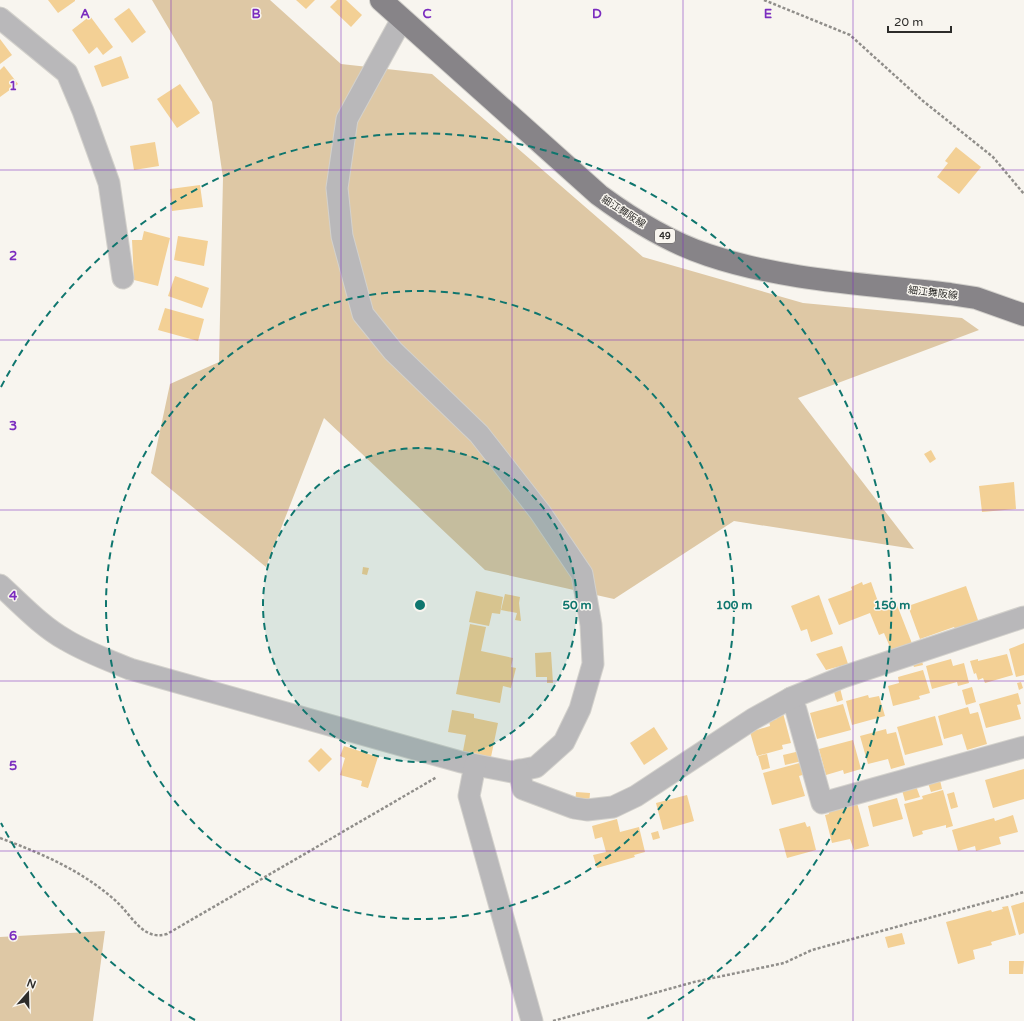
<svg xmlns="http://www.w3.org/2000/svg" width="1024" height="1021" viewBox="0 0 1024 1021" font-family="'Varela Round','Noto Sans JP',sans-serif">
<rect width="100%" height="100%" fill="#f8f5ef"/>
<g fill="#dec8a5">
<polygon points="152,0 270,0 341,64 432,74 643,257 803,303 962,318 979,330 798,398 914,549 734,521 614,599 485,570 324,418 266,567 151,473 170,384 219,362 223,178 212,102"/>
<polygon points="105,931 93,1021 0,1021 0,937"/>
</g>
<g fill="#f3d095">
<polygon points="48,0 75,0 75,1 58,13"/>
<polygon points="296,0 315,0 306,9"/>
<polygon points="337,0 346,0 362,15 351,27 330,7"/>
<polygon points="129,8 146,32 132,43 114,19"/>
<polygon points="90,16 113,47 103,55 97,47 89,54 72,30"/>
<polygon points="0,39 12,55 0,64"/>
<polygon points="121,56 129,78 102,87 94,66"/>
<polygon points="4,66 18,84 0,97 0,70"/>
<polygon points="180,84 200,113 177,128 157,99"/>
<polygon points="155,142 159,166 134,170 130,146"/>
<polygon points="956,147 981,167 959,194 937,177 948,163 945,161"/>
<polygon points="200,185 203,207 172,211 170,189"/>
<polygon points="144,231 170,238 158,286 134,280 132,240 142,240"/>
<polygon points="178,236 208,241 204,266 174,260"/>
<polygon points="175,276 209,288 202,308 168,296"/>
<polygon points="165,308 204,319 198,341 158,330"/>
<polygon points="931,450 936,459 930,463 924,454"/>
<polygon points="1014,482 1016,509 982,512 979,486"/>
<polygon points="363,567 369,568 367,575 362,574"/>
<polygon points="862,582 863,585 871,582 881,610 897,605 913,646 893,654 884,633 879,635 870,613 839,625 828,599 852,590 851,587"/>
<polygon points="966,586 979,623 956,631 954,627 920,639 908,606"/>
<polygon points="476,591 503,597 500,614 492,613 489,626 469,622"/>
<polygon points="505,594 520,597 519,603 521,621 515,620 517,613 501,610"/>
<polygon points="819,595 833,634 811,642 807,629 801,631 791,606"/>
<polygon points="470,624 486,627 481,651 513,658 511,667 516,668 511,688 503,686 500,703 456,694"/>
<polygon points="1024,643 1024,675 1016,677 1009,649"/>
<polygon points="842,646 848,664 826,670 816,654"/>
<polygon points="551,652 553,683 547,683 547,677 536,677 535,653"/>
<polygon points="1007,654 1013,675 985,683 983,678 978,680 976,673 974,674 970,661 978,659 978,661"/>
<polygon points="921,657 923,665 914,667 911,660"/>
<polygon points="951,659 953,666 964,663 969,683 958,686 957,682 932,689 926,666"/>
<polygon points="923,670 930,693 919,696 920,699 893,706 888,686 899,683 898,677"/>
<polygon points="1021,682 1023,688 1019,690 1017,683"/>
<polygon points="972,687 976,702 966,705 962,690"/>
<polygon points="840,688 843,700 837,702 833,689"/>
<polygon points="1018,693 1021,704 1017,705 1021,719 986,728 979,704"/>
<polygon points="868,695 869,698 879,696 885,716 852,725 846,701"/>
<polygon points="843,704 851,730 817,739 810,713"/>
<polygon points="968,707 970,714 978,712 987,744 967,750 962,734 944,739 938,716"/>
<polygon points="452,710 474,714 474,718 498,723 491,757 463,751 466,735 448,732"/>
<polygon points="783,713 791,743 782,745 783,749 757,756 750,732 770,726 769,721 777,719 775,715"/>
<polygon points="935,716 943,745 905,755 897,727"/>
<polygon points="654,727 668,749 644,765 630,743"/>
<polygon points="886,729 887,734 896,732 905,765 891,769 888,759 868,764 860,736"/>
<polygon points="853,740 861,769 844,774 843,770 826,775 819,749"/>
<polygon points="344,746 378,757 368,788 361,786 362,781 340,775 345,758 340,756"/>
<polygon points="321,748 332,759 319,772 308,761"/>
<polygon points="800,751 802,761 785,765 783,755"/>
<polygon points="767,754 770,768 762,770 758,756"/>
<polygon points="803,762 806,774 799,776 805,796 772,805 763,773"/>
<polygon points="1024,769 1024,799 993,808 985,780"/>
<polygon points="940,780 942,789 931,792 928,783"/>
<polygon points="916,786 920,797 905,801 902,790"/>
<polygon points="943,790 953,826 946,828 946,825 922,831 923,834 913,837 904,804 923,799 922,796"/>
<polygon points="576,792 590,793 589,805 575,803"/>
<polygon points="954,792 958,807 951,809 947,794"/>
<polygon points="687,795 694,821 663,830 656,803"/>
<polygon points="897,798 903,819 873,827 868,806"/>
<polygon points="857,803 869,846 854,850 850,839 832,843 825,815 829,814 828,811"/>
<polygon points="1013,815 1018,832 999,837 1001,844 976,851 975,846 958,851 952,830 994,818 995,821"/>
<polygon points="617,819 620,832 639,827 645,852 634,855 635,857 597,868 593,855 606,852 602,837 595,839 592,826"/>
<polygon points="805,822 807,827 810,826 816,850 787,858 779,829"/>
<polygon points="658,831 660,838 653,840 651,833"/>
<polygon points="1024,902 1024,933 1019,935 1011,906"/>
<polygon points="1008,906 1016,935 991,942 992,945 973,950 975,959 958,964 946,922 991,910 992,912 1003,909 1002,907"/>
<polygon points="902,933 905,944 888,948 885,937"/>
<polygon points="1009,961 1024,961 1023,974 1009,974"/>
</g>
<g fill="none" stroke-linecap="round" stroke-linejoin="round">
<defs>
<g id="minor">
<polyline points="0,18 67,73 83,111 109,183 123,278"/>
<path d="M0,585C21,604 41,626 66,640C86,652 108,660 130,669L461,762L512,772L536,767L564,742L580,709L593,664L591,625L582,574L540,512L479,434L393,351L363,314L342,236L337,188L347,119L402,19"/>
<polyline points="791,698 796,710 822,803 1024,747"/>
<polyline points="475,765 469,796 532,1021"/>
<polyline points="519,770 523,789 574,808 587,810 613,807 636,796 753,719 791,698 843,677 1024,617"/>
</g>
<path id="major" d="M381,0L599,195C633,220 668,242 708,255C785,281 869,284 950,294L976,298L1024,315"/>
</defs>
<use href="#minor" stroke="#d3d1cc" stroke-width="23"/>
<use href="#major" stroke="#d3d1cc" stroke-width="24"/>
<g stroke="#908e8a" stroke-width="2.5" stroke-dasharray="3 2" stroke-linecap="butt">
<polyline points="764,0 850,35 923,101 993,157 1024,194"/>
<path d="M0,838C43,854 83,871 117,902C133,917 143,941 167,934L437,777"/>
<polyline points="553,1021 694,982 784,963 812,950 1024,892"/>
</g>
<use href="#minor" stroke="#b9b8ba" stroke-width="21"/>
<use href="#major" stroke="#878488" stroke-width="22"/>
</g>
<path fill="none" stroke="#7b2cbf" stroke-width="1" stroke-opacity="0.55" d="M171,0V1021M341,0V1021M512,0V1021M683,0V1021M853,0V1021M0,170H1024M0,340H1024M0,510H1024M0,681H1024M0,851H1024"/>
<circle cx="420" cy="605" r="157" fill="#0f766e" fill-opacity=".12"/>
<g fill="none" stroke="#0f766e" stroke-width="2" stroke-dasharray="7 5">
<circle cx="420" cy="605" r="157"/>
<circle cx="420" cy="605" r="314"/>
<path d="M195 1020A472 472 0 0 1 1 823M1 387A472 472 0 1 1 645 1020"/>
</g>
<g text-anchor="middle" stroke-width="3" stroke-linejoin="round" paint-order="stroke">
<rect fill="#f8f5ef" stroke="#6a6865" stroke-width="1" x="655" y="229" width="20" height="14" rx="3"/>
<g font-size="9" font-weight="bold" fill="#2d2c2a">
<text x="665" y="239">49</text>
</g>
<g font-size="10" fill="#2d2c2a" stroke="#f8f5ef">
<text transform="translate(624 211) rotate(33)" y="4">細江舞阪線</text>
<text transform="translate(933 292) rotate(7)" y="4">細江舞阪線</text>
</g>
</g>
<g font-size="13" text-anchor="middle" font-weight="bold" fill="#7b2cbf" stroke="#f8f5ef" stroke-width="3" stroke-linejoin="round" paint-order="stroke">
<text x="85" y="18">A</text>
<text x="256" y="18">B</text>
<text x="427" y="18">C</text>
<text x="597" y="18">D</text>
<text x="768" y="18">E</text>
<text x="13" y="90">1</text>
<text x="13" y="260">2</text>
<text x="13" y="430">3</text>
<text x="13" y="600">4</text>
<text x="13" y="770">5</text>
<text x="13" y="940">6</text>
</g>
<circle cx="420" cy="605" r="6" fill="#0f766e" stroke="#f8f5ef" stroke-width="2"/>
<g font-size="12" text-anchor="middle" font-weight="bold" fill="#0f766e" stroke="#f8f5ef" stroke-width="3" stroke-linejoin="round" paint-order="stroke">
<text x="577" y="609">50 m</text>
<text x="734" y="609">100 m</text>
<text x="892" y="609">150 m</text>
</g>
<g transform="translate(28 993) rotate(20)" stroke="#f8f5ef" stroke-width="3" paint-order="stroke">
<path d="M0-3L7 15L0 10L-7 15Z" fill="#2d2c2a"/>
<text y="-6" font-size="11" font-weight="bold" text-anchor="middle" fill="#2d2c2a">N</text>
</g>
<path d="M888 26v6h63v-6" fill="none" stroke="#2d2c2a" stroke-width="2"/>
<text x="894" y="26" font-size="12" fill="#2d2c2a" stroke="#f8f5ef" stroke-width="3" paint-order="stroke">20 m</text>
</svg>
